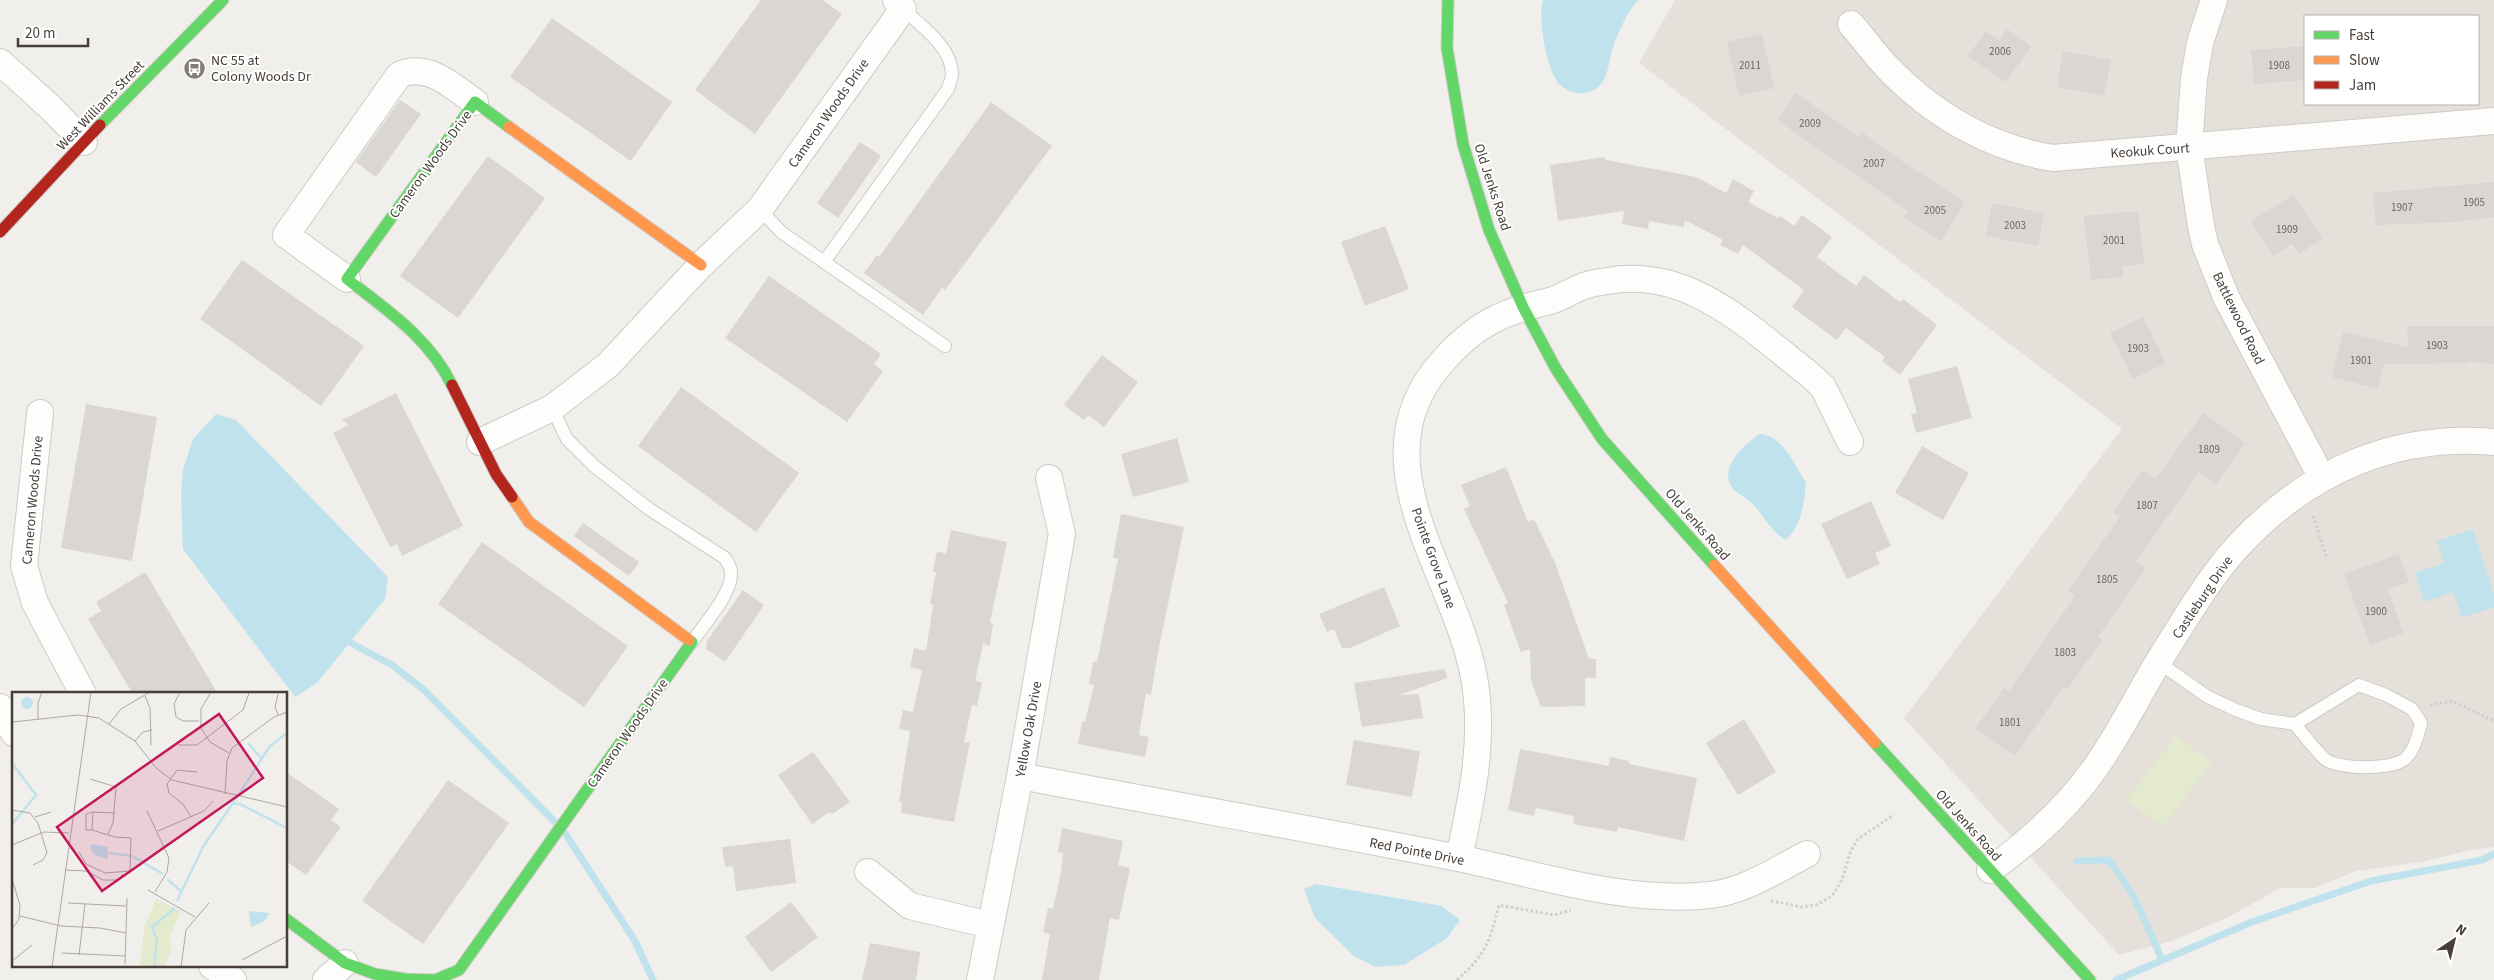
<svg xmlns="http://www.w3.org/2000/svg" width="2494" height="980" viewBox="0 0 2494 980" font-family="'Source Sans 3',sans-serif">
<rect width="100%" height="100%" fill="#f1efec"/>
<path fill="#e5e0d9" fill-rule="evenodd" d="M1675,0H2494V847L2470,850L2426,861L2356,871L2315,888H2280L2227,918L2172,941L2119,955L1904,718L2122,429L1639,63ZM2305,16H2478V104H2305Z"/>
<polygon fill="#e3eacd" points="2176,736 2212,763 2162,827 2126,800"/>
<g fill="#bfe2ed">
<path d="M1543,0H1638C1627,13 1619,30 1613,47C1609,58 1609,75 1601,84C1597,89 1591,92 1585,93C1577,95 1566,90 1560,85C1547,73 1537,17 1543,0Z"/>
<polygon points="216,414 236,420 388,577 385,599 317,683 295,697 183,549 181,494 183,470 193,439"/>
<path d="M1760,434C1782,435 1795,465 1806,483C1804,504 1802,525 1786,540C1770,531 1765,517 1753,504C1747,498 1740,495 1734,490C1716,470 1744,444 1760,434Z"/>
<polygon points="2473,529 2494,595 2494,607 2462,618 2453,592 2424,602 2415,573 2444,563 2437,541"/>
<polygon points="1316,884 1442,906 1460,920 1447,938 1404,965 1375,967 1354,956 1315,918 1304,889"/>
</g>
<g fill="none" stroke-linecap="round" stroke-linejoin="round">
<g stroke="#bfe2ed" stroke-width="7">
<polyline points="344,636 351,643 392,665 424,690 556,823"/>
<polyline points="565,833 635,941 653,980"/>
<path d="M2077,861L2108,860C2134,889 2147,926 2162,960"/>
<polyline points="2116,980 2252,922 2371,881 2482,860 2494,854"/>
</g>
</g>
<g fill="#d9d6d3">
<polygon points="761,0 823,0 842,14 755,134 695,90"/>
<polygon points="552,18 672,102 631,161 510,77"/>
<polygon points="2007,29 2031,46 2006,82 1968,56 1986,31 1999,40"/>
<polygon points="1762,34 1774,88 1739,96 1727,42"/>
<polygon points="2305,46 2305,80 2254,84 2251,50"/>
<polygon points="2063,51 2111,60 2104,96 2057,87"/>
<polygon points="1796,93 1859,137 1862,132 1906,164 1965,202 1941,241 1904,218 1908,211 1777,120"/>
<polygon points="400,100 421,114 376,177 356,162"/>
<polygon points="991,102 1052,146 945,290 942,288 923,315 864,273 877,255 879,257"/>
<polygon points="860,142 881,156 838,218 817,203"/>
<polygon points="488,156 545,198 458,318 400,276"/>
<polygon points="1605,157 1606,160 1696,177 1726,193 1733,179 1754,191 1748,202 1778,218 1780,216 1794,226 1802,215 1832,237 1817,257 1856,286 1864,275 1900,302 1903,299 1937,325 1900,375 1882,361 1885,357 1846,328 1837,340 1792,307 1804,290 1743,245 1738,254 1720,245 1723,240 1685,220 1684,227 1649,221 1648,229 1622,224 1624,211 1558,221 1550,165"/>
<polygon points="2494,182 2494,217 2456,222 2376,225 2373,193"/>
<polygon points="2293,195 2323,238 2299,254 2292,244 2273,256 2251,221"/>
<polygon points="1992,203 2044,213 2038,246 1986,236"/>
<polygon points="2138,211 2144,264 2122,266 2123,277 2091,280 2084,216"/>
<polygon points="1385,226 1409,289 1365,306 1341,242"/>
<polygon points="242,260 364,346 321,406 200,319"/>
<polygon points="769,276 881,354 874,364 883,371 847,422 725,338"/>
<polygon points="2143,317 2166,363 2133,379 2110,333"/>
<polygon points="2407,326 2494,326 2494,364 2467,361 2467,363 2384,364 2378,389 2332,377 2343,332 2408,347"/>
<polygon points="1102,355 1138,382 1104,427 1088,415 1084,420 1064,405"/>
<polygon points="1957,366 1972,418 1916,433 1911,414 1917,413 1908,379"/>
<polygon points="681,387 799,473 756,532 638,446"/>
<polygon points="396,393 463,526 402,556 397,544 390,547 333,433 349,425 342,420"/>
<polygon points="86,404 157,417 132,561 61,548"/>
<polygon points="2203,413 2245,443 2216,484 2199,472 2136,561 2146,568 2098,637 2102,640 2067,690 2063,687 2015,756 1975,729 2004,688 2009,691 2075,596 2068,591 2120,517 2113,512 2143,470 2156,479"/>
<polygon points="1177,438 1189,482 1133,497 1121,454"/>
<polygon points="1922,446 1969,473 1943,520 1895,493"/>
<polygon points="1506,467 1528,522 1534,519 1556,565 1589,659 1596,659 1596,678 1585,678 1585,706 1541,707 1531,680 1530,649 1521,652 1504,605 1508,603 1464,509 1470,506 1461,485"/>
<polygon points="1871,501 1891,546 1875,553 1880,564 1847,579 1821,524"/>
<polygon points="1121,514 1184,527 1158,652 1151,695 1146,694 1139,735 1149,737 1145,757 1078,744 1082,722 1085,722 1094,685 1089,684 1093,662 1097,662 1118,559 1113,557"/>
<polygon points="583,523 639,562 629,576 574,536"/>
<polygon points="951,530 1007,542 990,622 993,624 990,646 983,644 975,681 982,682 977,706 972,705 964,742 970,743 954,822 901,813 902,802 899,802 910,731 899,729 903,710 913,712 922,670 910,667 914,648 926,651 933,605 930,604 936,572 933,571 937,551 946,554"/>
<polygon points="482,542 628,646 584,707 438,604"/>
<polygon points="2399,554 2409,582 2388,589 2403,633 2370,645 2344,574"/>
<polygon points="145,572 218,694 133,694 88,619 101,611 96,602"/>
<polygon points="1384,587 1400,626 1350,648 1342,648 1334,629 1327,632 1319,614"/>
<polygon points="743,590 764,605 725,662 706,649 707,641"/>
<polygon points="1445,669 1447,678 1399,695 1419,694 1423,718 1362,727 1354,683"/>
<polygon points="1744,719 1776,772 1738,795 1706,743"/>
<polygon points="1354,740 1420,751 1412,797 1346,785"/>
<polygon points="1520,749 1609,766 1610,757 1629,761 1629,764 1697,778 1684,841 1618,827 1617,832 1573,824 1574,816 1536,808 1534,816 1508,810"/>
<polygon points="813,752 850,802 832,814 829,812 812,824 778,775"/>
<polygon points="286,772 339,809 331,820 341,827 306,875 286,861"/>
<polygon points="448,780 509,823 423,944 362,901"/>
<polygon points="1062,828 1123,841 1118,865 1130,868 1119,920 1110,918 1099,980 1042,980 1050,934 1043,932 1048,908 1053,909 1061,872 1063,853 1058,852"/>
<polygon points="790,839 796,883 736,891 733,866 725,867 722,847"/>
<polygon points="791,902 818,937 771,972 745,937"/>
<polygon points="870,943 920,952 916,980 862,980"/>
</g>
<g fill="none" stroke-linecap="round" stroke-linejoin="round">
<defs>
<g id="lane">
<polyline points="760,209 781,232 945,346"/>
<path d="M824,262L948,89C949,84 952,79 952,74C952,47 920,25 903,9"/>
<path d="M552,408L567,439L594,466L649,509L725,558C727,562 731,567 731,572C733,593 704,624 692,642"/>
<path d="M2158,662L2208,697L2236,710L2261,719L2295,724L2359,685L2386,695L2412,709L2421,723C2418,735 2415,749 2406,758C2394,770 2338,770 2325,759C2314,749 2304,735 2295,724"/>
</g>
<g id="street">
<polyline points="2214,0 2200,43 2194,78 2189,147 2201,226 2205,244 2226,297 2322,478"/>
<path d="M1851,24C1864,39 1875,55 1888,68C1933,115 1990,148 2053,158L2494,121"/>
<polyline points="0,62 50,107 84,142"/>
<path d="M347,279L286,235L399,75C428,62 452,86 475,102"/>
<polyline points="40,413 24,566 35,603 83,694"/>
<polyline points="480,442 552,408 608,365 701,265 760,209 903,9 896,0"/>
<polyline points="0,707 14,733"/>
<path d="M1020,776C1166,804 1313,829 1458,858C1541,875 1625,904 1710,895C1745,891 1776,870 1807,854"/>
<path d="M1459,858C1472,798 1485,739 1474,677C1455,573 1354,461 1442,362C1474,325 1503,311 1550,301C1562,298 1572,290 1584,286C1591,283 1600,282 1607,281C1690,266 1749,328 1809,374L1823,387L1850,442"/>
<path d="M1990,870C2029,842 2064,811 2093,771C2117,738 2136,699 2157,664C2180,627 2211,574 2241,543C2309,471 2395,433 2494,442"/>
<polyline points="868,872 910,906 990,925"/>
<polyline points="212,966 233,980"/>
<polyline points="326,980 345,963"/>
<polyline points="980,980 1020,776 1062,534 1049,478"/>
</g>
<g id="fast">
<polyline points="1448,0 1447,48 1463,144 1489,230 1523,307 1556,369 1602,439 1714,565"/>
<polyline points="100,125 223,0"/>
<path d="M452,385C429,338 387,310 347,279L475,102L509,127"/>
<polyline points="1875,743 2090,980"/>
<polyline points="286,919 345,963 375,974 405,979 435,980 459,970 692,642 689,640"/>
</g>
<g id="slow">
<polyline points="509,127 701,265"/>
<polyline points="512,497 529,522 689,640"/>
<polyline points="1714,565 1875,743"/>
</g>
<g id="jam">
<polyline points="0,232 100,125"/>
<polyline points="452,385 496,474 512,497"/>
</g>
</defs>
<use href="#lane" stroke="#cecbc8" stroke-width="14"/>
<use href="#street" stroke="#cecbc8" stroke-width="28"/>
<use href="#fast" stroke="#d1ccc5" stroke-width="13"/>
<use href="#slow" stroke="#d1ccc5" stroke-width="13"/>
<use href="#jam" stroke="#d1ccc5" stroke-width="13"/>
<g stroke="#d1cecb" stroke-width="3" stroke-dasharray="2.5 2.5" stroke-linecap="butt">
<polyline points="2313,516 2327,559"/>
<polyline points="2430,705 2452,701 2494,721"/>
<polyline points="1771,901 1802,907 1816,905 1832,896 1842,880 1851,850 1858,839 1894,815"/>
<path d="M1457,980C1487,953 1489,943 1499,905L1554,915L1571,910"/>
</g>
<use href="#lane" stroke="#fdfdfc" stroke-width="12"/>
<use href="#street" stroke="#fdfdfc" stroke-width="26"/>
<use href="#fast" stroke="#63d668" stroke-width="11"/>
<use href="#slow" stroke="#ff974d" stroke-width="11"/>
<use href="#jam" stroke="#b3261e" stroke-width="11"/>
</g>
<defs>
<symbol id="bus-disc" viewBox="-11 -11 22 22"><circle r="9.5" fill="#827c77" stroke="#fff"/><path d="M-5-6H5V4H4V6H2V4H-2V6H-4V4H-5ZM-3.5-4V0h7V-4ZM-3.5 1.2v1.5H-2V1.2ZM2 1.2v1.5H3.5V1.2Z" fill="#fff"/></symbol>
</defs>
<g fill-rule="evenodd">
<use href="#bus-disc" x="182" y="56" width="25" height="25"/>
</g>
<g text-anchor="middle" stroke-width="4" stroke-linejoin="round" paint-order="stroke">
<g font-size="11" fill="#6d6660">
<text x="2000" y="55">2006</text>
<text x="1750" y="69">2011</text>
<text x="2279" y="69">1908</text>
<text x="1810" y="127">2009</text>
<text x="1874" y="167">2007</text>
<text x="2474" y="206">1905</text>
<text x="2402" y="211">1907</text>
<text x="1935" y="214">2005</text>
<text x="2015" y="229">2003</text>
<text x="2287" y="233">1909</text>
<text x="2114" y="244">2001</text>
<text x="2437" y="349">1903</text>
<text x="2138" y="352">1903</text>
<text x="2361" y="364">1901</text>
<text x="2209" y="453">1809</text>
<text x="2147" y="509">1807</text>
<text x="2107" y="583">1805</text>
<text x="2376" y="615">1900</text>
<text x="2065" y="656">1803</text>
<text x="2010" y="726">1801</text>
</g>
<g font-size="14" fill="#473e38" stroke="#fff" text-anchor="start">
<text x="211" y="65">NC 55 at<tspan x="211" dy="16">Colony Woods Dr</tspan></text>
</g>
<g font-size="14" fill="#473e38" stroke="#fff">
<text transform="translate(100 105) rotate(-46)" y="5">West Williams Street</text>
<text transform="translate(828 113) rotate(-55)" y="5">Cameron Woods Drive</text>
<text transform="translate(2150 150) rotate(-4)" y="5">Keokuk Court</text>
<text transform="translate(430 164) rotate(-54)" y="5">Cameron Woods Drive</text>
<text transform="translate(1493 187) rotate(72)" y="5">Old Jenks Road</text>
<text transform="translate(2239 318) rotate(64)" y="5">Battlewood Road</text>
<text transform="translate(32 500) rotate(-85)" y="5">Cameron Woods Drive</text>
<text transform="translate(1698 524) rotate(49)" y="5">Old Jenks Road</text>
<text transform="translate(1434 558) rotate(70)" y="5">Pointe Grove Lane</text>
<text transform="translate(2202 597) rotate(-56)" y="5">Castleburg Drive</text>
<text transform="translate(1028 729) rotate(-80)" y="5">Yellow Oak Drive</text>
<text transform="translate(627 733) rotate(-55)" y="5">Cameron Woods Drive</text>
<text transform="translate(1969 825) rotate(48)" y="5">Old Jenks Road</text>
<text transform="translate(1417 851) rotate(11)" y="5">Red Pointe Drive</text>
</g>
</g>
<g transform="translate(12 692)">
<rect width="275" height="275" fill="#f1efec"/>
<path d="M144,207L169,219L158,243L159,259L152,275H128L132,236Z" fill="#e3eacd"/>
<path d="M9 11a6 6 0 1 1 12 0a6 6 0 1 1-12 0ZM80,152L96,155V167L82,163L78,155ZM237,220V219L258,221L251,230L239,235Z" fill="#bfe2ed"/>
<path fill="none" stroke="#bfe2ed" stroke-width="2.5" d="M236,51L250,67M0,71L24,103L0,132M227,102L258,54L275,41M222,112H228L275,136M97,161L120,164L151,182M155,187L170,200M165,209L191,155L225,105M142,275L145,248L140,235L163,216"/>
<path fill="none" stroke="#ada8a4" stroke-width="1" d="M168,0L162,12L164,25L171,29H187M199,0L189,17V36L198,50L217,61M133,4L138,16L139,53M266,23L263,15L266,2M26,27V11L30,0M0,30L66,23L87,26L123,49L144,76L160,88L275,115M97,32L109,17L138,0M123,49L131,40L140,38M166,53H185L231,18L237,1M78,87L104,95L101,131L96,142M213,102L215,69L220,56L262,25L275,20M0,118L18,121L26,131L35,161L31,168L21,173M135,119L157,166L155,180L143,200M23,125L39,120M179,125L171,112L157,101L155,92L165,78L185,80M80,138H74V122L81,120M146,139L192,119L201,109M0,153L32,140L57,141M67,160L74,172L93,181L118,179L119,146L103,145L80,138L81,120L103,121M53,178L74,179L91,188H106L111,182M0,187L8,213L7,227L0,237M136,198L183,225M56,211L114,214M8,224L49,234L88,236L114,241M50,261L113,264M67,263L73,212M230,268L275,244M0,269L20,253M113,272L115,206M40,275L79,0M169,275L174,238L197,211"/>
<path fill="#c2185b" fill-opacity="0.15" stroke="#c2185b" stroke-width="2.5" d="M207,22L251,86L90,199L45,135Z"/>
<rect width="275" height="275" fill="none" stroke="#473e38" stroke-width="2.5"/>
</g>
<rect x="2304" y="15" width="175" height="90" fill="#ffffff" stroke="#b5b2af"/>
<rect x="2314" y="31" width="25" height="8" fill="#63d668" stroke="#b5b2af"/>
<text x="2349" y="40" font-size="15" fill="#473e38">Fast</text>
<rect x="2314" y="56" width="25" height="8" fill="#ff974d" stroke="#b5b2af"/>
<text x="2349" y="65" font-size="15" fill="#473e38">Slow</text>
<rect x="2314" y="81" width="25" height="8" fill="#b3261e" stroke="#b5b2af"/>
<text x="2349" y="90" font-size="15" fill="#473e38">Jam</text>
<g transform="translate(2454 940) rotate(35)" stroke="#ffffff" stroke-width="4" paint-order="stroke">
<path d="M0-4L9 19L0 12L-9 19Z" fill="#473e38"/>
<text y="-8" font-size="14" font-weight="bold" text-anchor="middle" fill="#473e38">N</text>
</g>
<path d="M18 38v8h70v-8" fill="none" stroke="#473e38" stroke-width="2.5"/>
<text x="25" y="38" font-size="15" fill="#473e38" stroke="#ffffff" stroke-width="4" paint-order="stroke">20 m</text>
</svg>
